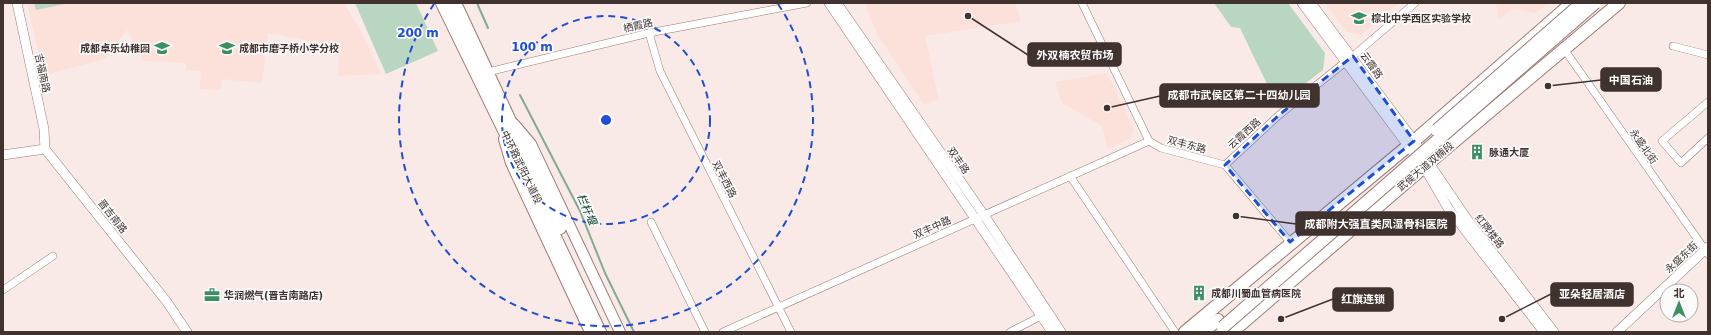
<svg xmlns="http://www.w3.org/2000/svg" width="1711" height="335" viewBox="0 0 1711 335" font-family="'DejaVu Sans','Noto Sans SC',sans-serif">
<rect width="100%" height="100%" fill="#faeae7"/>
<g fill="#fce0da">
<polygon points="27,3 344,3 364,37 381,74 338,76 339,57 302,39 268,33 262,83 222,79 220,90 200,89 201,71 186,70 186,63 143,61 127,30 105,59 44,75"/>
<polygon points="868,3 1015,3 1021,21 925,36 939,100 924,104 877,34 866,6"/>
<polygon points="1325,3 1399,3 1361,35 1347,32"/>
<polygon points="1496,3 1548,3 1536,13 1512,9 1499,20"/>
<polygon points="1107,73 1134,129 1131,138 1108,149 1102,126 1062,103 1055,82"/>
</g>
<g fill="#b9d6c3">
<polygon points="34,3 70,3 36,10"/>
<polygon points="355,3 416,3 438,51 386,74"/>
<polygon points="1214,3 1288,3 1325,53 1323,70 1277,105 1240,28 1231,27"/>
</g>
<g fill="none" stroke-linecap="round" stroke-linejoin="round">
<g stroke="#82ab91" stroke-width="2">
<polyline points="477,3 488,28"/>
<polyline points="520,95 580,211 605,273 634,332"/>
</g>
<defs>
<g id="minor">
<polyline points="1082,3 1149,141 1161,148 1225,165 1290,242"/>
<polyline points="649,33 660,71 791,332"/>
<polyline points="1673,46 1708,55"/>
<polyline points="1564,49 1708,254"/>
<polyline points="484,73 649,33 807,3"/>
<polyline points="1708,102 1662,141 1681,163 1708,138"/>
<polyline points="1225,165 1279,115 1353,56 1415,3"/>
<polyline points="1070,176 1175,332"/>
<polyline points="651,222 705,332"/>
<polyline points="3,290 53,256"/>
<polyline points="723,332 1149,141"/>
<polyline points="1010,332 1041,316"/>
</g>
<g id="tertiary">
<polyline points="17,3 44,129 45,149"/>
<polyline points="829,3 1052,332"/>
<polyline points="837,3 984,215 1061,332"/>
<polyline points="1302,3 1424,167 1448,208 1544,332"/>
<polyline points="1311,3 1414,141 1467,219 1554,332"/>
<polyline points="45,149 167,302 187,332"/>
<polyline points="3,155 45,149"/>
<polyline points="1617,332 1708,247"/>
</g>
<g id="secondary">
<polyline points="514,124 531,144 620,332"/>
<polyline points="504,139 511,163 590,332"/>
</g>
<g id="primary">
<polyline points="442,3 517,157 600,332"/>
<polyline points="455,3 560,228"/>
<polyline points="1185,332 1414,141 1572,3"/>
<polyline points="1232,332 1424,167 1619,3"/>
</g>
<polyline id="trunk" points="1202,332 1218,320"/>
</defs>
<use href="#minor" stroke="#9b7a73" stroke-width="8"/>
<use href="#tertiary" stroke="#9b7a73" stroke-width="10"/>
<use href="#secondary" stroke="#9b7a73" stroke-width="12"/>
<use href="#primary" stroke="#9b7a73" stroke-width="14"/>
<use href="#trunk" stroke="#9b7a73" stroke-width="14"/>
<use href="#minor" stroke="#fff" stroke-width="7"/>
<use href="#tertiary" stroke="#fff" stroke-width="9"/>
<use href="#secondary" stroke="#fff" stroke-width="10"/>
<use href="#primary" stroke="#fff" stroke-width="12"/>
<use href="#trunk" stroke="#fff" stroke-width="12"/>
<defs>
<g id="trunk-bridge">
<polyline points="1437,130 1582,3"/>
<polyline points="1223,327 1595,3"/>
</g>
</defs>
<use href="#trunk-bridge" stroke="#9b7a73" stroke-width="14" stroke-linecap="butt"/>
<use href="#trunk-bridge" stroke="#fff" stroke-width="12"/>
</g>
<path fill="#1d4ed8" fill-opacity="0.2" stroke="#1d4ed8" stroke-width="3" stroke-dasharray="8 5" stroke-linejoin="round" d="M1353,56L1414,141L1290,242L1225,165L1279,115Z"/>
<g fill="none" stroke="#1d4ed8" stroke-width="2" stroke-dasharray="7 5">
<circle cx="606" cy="120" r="104"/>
<path d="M778 4A207 207 0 1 1 434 4"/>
</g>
<defs>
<symbol id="school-bare" viewBox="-9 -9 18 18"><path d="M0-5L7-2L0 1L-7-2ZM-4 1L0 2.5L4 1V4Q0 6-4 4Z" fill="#3b9063" stroke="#fbfbfb" stroke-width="2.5" paint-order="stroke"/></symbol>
<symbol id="building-bare" viewBox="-9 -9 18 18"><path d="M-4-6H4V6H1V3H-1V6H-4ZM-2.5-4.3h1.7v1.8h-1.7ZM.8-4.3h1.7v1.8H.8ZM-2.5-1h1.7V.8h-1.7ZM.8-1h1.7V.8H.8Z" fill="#3b9063" stroke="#fbfbfb" stroke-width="2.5" paint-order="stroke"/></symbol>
<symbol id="office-bare" viewBox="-9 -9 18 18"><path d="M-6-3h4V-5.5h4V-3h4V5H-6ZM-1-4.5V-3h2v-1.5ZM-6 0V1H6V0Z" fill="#3b9063" stroke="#fbfbfb" stroke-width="2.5" paint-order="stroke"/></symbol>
</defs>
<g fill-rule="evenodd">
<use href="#school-bare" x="1348" y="7" width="22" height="22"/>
<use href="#school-bare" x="151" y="37" width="22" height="22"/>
<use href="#school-bare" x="216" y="37" width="22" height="22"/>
<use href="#building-bare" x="1466" y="141" width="22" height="22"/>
<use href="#building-bare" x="1188" y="282" width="22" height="22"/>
<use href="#office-bare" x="201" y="284" width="22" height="22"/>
</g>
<g text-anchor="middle" stroke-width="3.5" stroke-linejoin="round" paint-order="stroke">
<g font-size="10" font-weight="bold" fill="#40322f" stroke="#fbfbfb" text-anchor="start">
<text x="1371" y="22">棕北中学西区实验学校</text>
<text x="150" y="52" text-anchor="end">成都卓乐幼稚园</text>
<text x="239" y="52">成都市磨子桥小学分校</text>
<text x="1489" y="156">脉通大厦</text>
<text x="1211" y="297">成都川蜀血管病医院</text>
<text x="224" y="299">华润燃气(晋吉南路店)</text>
</g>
<g font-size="10" fill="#40322f" stroke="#fbfbfb">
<text transform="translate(638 25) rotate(-13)" y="4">栖霞路</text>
<text transform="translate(1372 65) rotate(54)" y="4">云霞路</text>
<text transform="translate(43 73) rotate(78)" y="4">吉福南路</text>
<text transform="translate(1244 133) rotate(-42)" y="4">云霞西路</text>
<text transform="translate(1187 144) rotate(15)" y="4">双丰东路</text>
<text transform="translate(1644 146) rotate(55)" y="4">永盛北街</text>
<text transform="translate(959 160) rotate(55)" y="4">双丰路</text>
<text transform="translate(1425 166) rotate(-40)" y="4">武侯大道双楠段</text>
<text transform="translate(522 167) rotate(64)" y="4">中环路武阳大道段</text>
<text transform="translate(725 179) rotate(63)" y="4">双丰西路</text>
<text transform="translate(113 216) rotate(52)" y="4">晋吉南路</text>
<text transform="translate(932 227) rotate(-24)" y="4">双丰中路</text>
<text transform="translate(1490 231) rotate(52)" y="4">红牌楼路</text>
<text transform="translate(1681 257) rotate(-43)" y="4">永盛东街</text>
</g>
<g font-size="11" font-style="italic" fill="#0e4228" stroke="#fbfbfb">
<text transform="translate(587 209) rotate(66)" y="4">栏杆堰</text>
</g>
</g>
<circle cx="606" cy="120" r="6" fill="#1d4ed8" stroke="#fbfbfb" stroke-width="2"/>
<g font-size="12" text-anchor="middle" font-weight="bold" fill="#1d4ed8" stroke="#fbfbfb" stroke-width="3.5" stroke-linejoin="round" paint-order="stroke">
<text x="418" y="37">200 m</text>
<text x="532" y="51">100 m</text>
</g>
<path fill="none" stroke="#40322f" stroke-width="1.5" d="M968 16L1028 55M1548 86L1601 80M1107 108L1160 96M1236 216L1296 224M1502 319L1551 294M1281 319L1333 299"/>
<g fill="#40322f" stroke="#fbfbfb" stroke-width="1.5">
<circle cx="968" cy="16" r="4"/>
<circle cx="1548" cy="86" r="4"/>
<circle cx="1107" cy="108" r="4"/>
<circle cx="1236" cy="216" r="4"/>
<circle cx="1502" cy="319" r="4"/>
<circle cx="1281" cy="319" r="4"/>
</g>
<g fill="#40322f" stroke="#40322f" stroke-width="1.5">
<rect x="1028" y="43" width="93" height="23" rx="4"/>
<rect x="1601" y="68" width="60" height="23" rx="4"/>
<rect x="1160" y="84" width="159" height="23" rx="4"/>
<rect x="1296" y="212" width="159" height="23" rx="4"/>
<rect x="1551" y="283" width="82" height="23" rx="4"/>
<rect x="1333" y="288" width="60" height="23" rx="4"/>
</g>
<g font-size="11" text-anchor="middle" font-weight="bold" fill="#fff">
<text x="1075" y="59">外双楠农贸市场</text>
<text x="1631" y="84">中国石油</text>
<text x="1239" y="99">成都市武侯区第二十四幼儿园</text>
<text x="1376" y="228">成都附大强直类凤湿骨科医院</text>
<text x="1592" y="298">亚朵轻居酒店</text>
<text x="1363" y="303">红旗连锁</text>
</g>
<rect width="1711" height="335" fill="none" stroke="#40322f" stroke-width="8"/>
<g transform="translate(1679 303)"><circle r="19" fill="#fbfbfb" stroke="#b0aba9"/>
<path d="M0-3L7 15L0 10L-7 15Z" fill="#3b9063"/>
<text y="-6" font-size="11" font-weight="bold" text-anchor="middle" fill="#40322f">北</text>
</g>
</svg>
